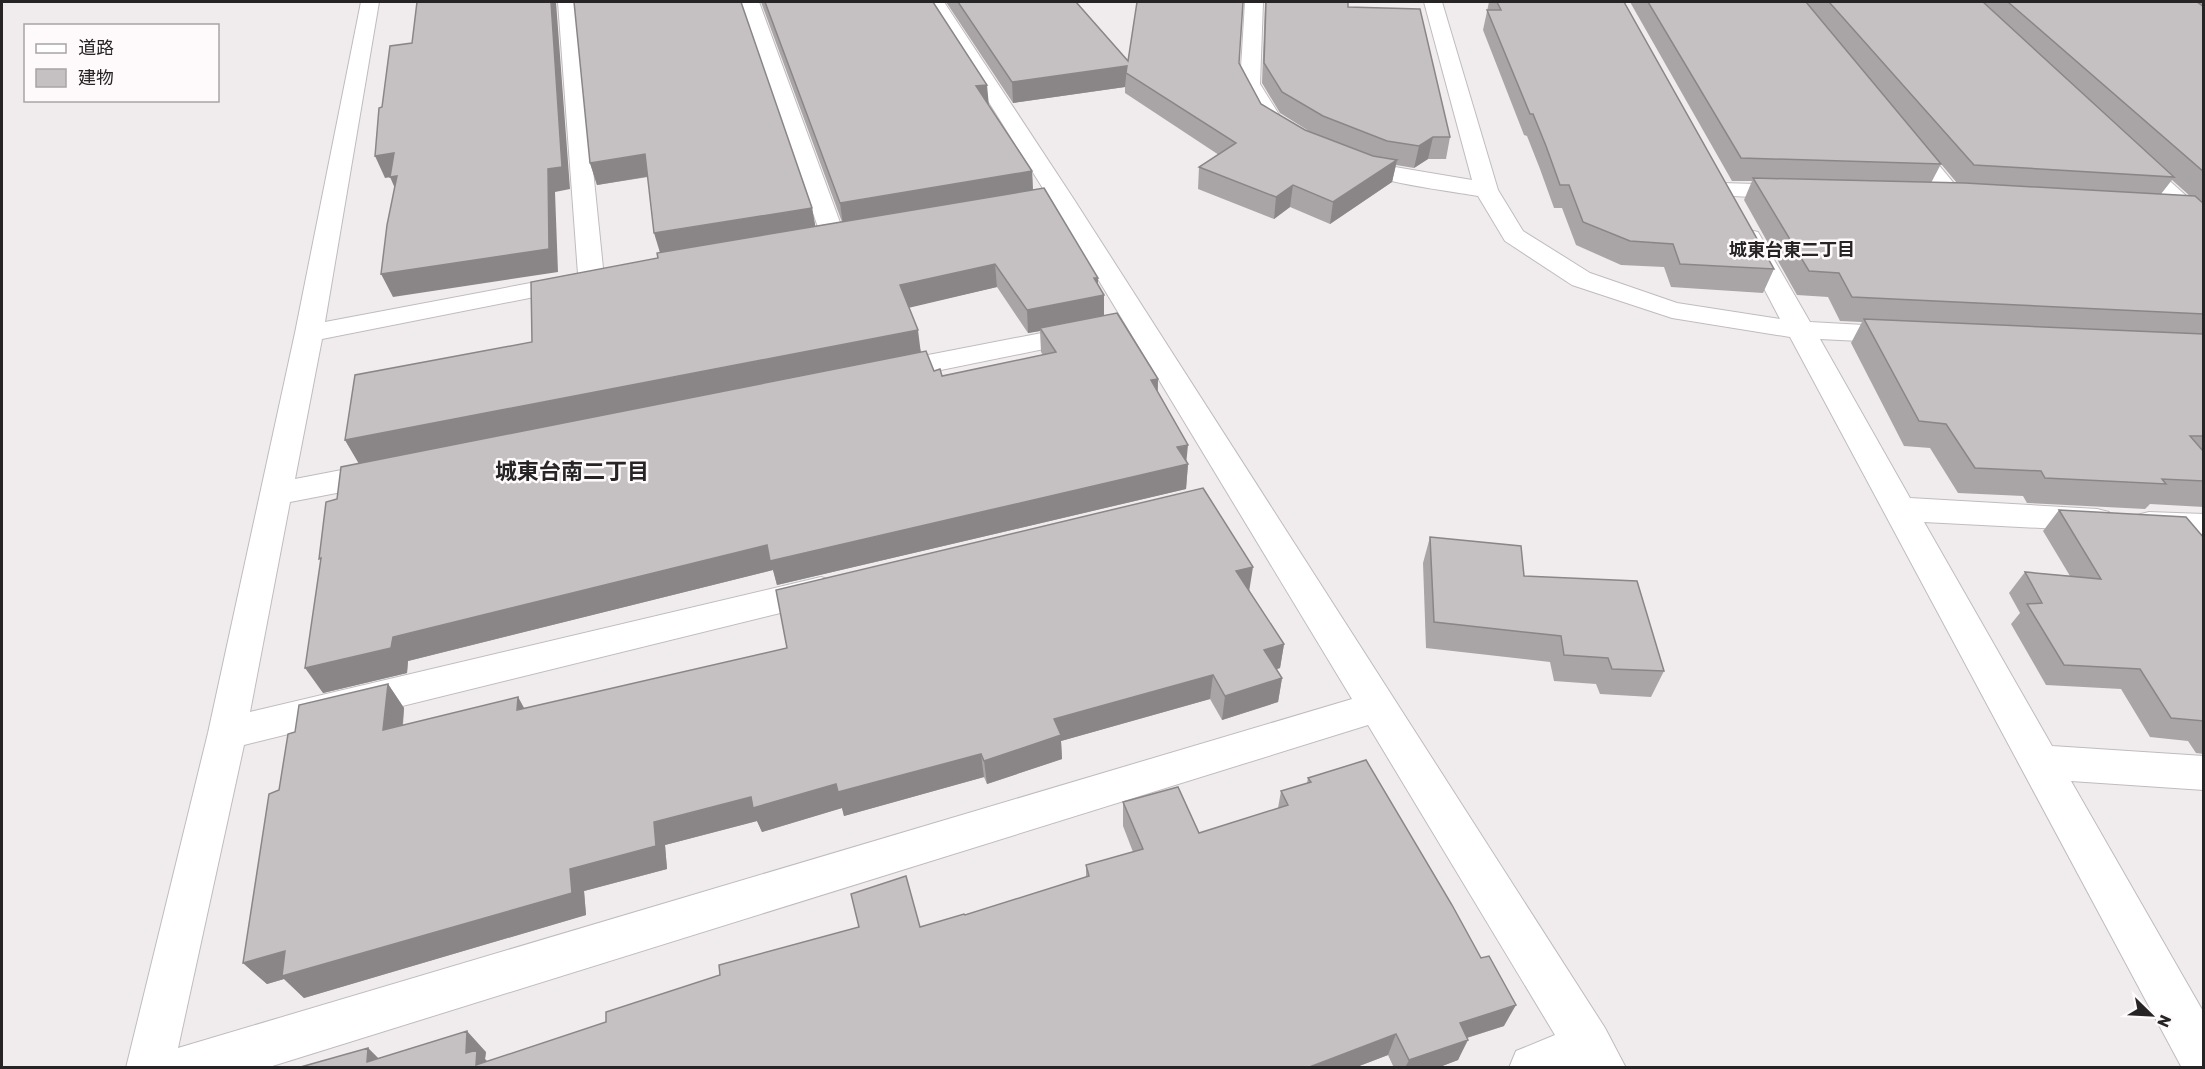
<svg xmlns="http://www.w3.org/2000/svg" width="2205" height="1069" viewBox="0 0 2205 1069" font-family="Rubik,'Noto Sans JP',sans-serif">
<rect width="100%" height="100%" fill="#f0ecee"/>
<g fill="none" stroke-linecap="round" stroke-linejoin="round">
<defs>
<g id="street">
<path d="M361,2H379L325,322L578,274L558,2H576L604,278L600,284C591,286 584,287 575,289L322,339L295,479L383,462L394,466L399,473L394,480L383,484L290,502L250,712L821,577L833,581L838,590L833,599L821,603L244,745L178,1048L1352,699L1049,198L926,2H944L1073,198L1605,1028L1626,1068H1509L1516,1051L1555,1035L1368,725L266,1068H126L208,733L295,333Z"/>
<polygon points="741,2 759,2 845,236 842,241 833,243 824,241 821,236"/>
<polygon points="1245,2 1263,2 1260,84 1283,121 1280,126 1272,128 1264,126 1240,84"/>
<path d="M1424,2H1442L1498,190L1523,231L1590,273L1677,303L1780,319L1737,237L1740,232L1749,230L1758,232L1810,322L1900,327L1910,329L1914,335L1910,341L1900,343L1820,339L1910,498L2097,509L2109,512L2113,520L2109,528L2097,531L1924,522L2052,746L2204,756V790L2071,781L2204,1013V1068H2182L1790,337L1672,318L1572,285L1505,241L1478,196C1451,191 1355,180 1342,161L1345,156L1353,154L1383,165L1472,180Z"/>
<polygon points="1906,133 1914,135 1961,192 1965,197 1961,202 1953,204 1945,202 1898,145 1895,140 1898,135"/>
<polygon points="2133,153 2141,155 2204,212 2204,233 2195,231 2125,165 2122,160 2125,155"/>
<polygon points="1722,183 1792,185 1800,187 1804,192 1800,197 1792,199 1714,195 1710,190 1714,185"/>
<polygon points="1083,325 1093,327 1097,333 1093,339 887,381 877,378 873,372 877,366 887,363"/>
<polygon points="2149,512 2204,514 2204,537 2149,534 2137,531 2133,523 2137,515"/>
</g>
</defs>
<use href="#street" stroke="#c0bcbe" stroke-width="2"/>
<use href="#street" fill="#fff" fill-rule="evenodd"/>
</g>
<g fill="#a9a5a6" fill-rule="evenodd">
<path d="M761,2H933L989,106L1032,171L1033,189L1098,285L1104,316L1158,379V393L1188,464L1186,489L777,585L773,570L408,661L407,673L323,693L337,499L359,463L345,440L532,342L658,258L660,252L648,177L597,185L590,163L812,208L815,226L842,222ZM997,287L1028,333L1040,331L1041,352L1043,355L942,376L934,371L921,352L909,307Z"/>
<polygon points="946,2 1076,2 1128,61 1239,63 1261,104 1305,130 1312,133 1280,113 1262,83 1265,2 1348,2 1348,7 1450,137 1446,159 1428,159 1414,168 1396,165 1392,182 1330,224 1290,207 1274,219 1198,189 1199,167 1219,155 1125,93 1125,87 1013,103"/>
<polygon points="1489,2 1624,2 1774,269 1763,293 1671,287 1664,267 1621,265 1576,245 1562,208 1554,208 1540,169 1527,136 1524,135 1483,30"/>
<path d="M1630,2H2204V507L2150,504L2145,509L2027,503L2023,496L1958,493L1930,448L1904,446L1851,343L1862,322L1840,321L1828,297L1797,295L1744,200L1752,181H1732ZM1941,164L1957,183H1931ZM2172,180L2190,196L2161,194Z"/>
<polygon points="2059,510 2204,538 2204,754 2196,753 2188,741 2150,737 2121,689 2046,685 2011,624 2020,613 2009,593 2025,572 2070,576 2043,531"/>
<polygon points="1430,537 1524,576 1664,671 1651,697 1600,694 1596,684 1554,681 1550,662 1426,648 1423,563"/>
<polygon points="1249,592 1284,644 1280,668 1277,669 1282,678 1278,702 1222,720 1210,699 1061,741 1062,759 987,784 984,777 844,816 842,808 762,832 757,821 665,845 667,869 584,891 586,915 304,998 284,979 267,984 243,963 279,790 295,732 388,684 404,708 403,726 518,697 524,708"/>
<polygon points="1308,778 1504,1026 1467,1038 1458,1060 1437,1068 1394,1068 1388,1055 1354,1068 297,1068 368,1048 378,1058 486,1052 485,1059 487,1061 920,927 965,915 1086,877 1086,865 1133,852 1123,826 1123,802 1199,833 1278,808 1281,791 1307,783"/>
</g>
<g fill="#8a8687">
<polygon points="551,2 556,2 570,189 555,192 558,272 393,297 381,274 548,169"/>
<polygon points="1127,66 1125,87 1013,103 1012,82"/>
<polygon points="987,85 989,106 976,86"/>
<polygon points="1433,137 1428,159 1414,168 1419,146"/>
<polygon points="394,153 404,175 385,178 375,156"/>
<polygon points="645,154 651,176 597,185 590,163"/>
<polygon points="1397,160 1392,182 1330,224 1333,202"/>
<polygon points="1032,171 1033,193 843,225 840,203"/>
<polygon points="397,176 400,200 390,177"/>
<polygon points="1293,185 1290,207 1274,219 1276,197"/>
<polygon points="812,208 816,230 661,256 654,233"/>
<polygon points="995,264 997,287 904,309 900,285"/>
<polygon points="1094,278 1098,278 1098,296 1104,295 1104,318 1040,328 1040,331 1028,333 1027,310"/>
<polygon points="918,330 921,354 359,464 345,440"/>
<polygon points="1158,379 1157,403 1151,380"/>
<polygon points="1188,445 1186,465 1188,464 1186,489 777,585 773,570 408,661 407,673 323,693 305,668 393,637 767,545"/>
<polygon points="1253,567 1249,592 1236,571"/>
<polygon points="1284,644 1280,668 1261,674 1264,650"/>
<polygon points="1213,675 1210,699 1061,741 1062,759 987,784 984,761 1054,719"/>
<polygon points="1282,678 1278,702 1222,720 1225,696"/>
<polygon points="388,684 404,708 400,754 383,730"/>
<polygon points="518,697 531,721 517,710"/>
<polygon points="981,754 984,777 844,816 842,808 762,832 757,821 665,845 667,869 584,891 586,915 304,998 284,979 267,984 243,963 570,869 654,822 751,797 836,784"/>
<polygon points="1516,1005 1504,1026 1450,1043 1460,1023"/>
<polygon points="467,1031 486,1052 485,1059 493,1068 478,1068 466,1053"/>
<polygon points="1396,1034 1388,1055 1354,1068 1307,1068"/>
<polygon points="1468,1040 1458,1060 1437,1068 1405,1068 1409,1060"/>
<polygon points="368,1048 388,1068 367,1062"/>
</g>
<g fill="#c5c0c1" stroke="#8a8687" stroke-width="1.5">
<polygon points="417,2 551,2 562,167 548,169 549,249 381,274 387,225 397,176 390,177 394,153 375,156 379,108 382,107 390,46 412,43"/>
<polygon points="574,2 741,2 812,208 654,233 645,154 590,163"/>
<polygon points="765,2 933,2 987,85 976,86 1032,171 840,203"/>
<polygon points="958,2 1076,2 1128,61 1137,2 1243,2 1239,63 1261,104 1305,130 1373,156 1397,160 1333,202 1293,185 1276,197 1199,167 1236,143 1126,73 1127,66 1012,82"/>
<polygon points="1266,2 1348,2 1348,7 1420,9 1450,137 1433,137 1419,146 1387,141 1323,116 1282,92 1264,63"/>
<polygon points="1497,2 1624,2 1774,269 1680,264 1673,244 1630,241 1583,222 1569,185 1560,185 1546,146 1533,114 1530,114 1487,10 1501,10"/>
<polygon points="1648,2 1806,2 1941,164 1741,158"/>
<polygon points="1829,2 1983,2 2174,177 1974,165"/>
<polygon points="2008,2 2197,2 2204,7 2204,172"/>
<polygon points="1753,178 1965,183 2195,196 2204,204 2204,314 1852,297 1839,273 1809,271"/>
<polygon points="1044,188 1098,278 1094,278 1104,295 1027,310 995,264 900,285 918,330 345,440 355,375 532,342 531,282 658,258 657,253"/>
<polygon points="1117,313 1158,379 1151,380 1188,445 1177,447 1188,464 770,561 767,545 393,637 391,648 305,668 321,558 319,559 326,502 337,499 341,467 926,351 934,371 940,369 942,376 1056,352 1040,328"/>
<polygon points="1864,319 2204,334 2204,436 2190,436 2204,452 2204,481 2162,479 2166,484 2045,478 2041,471 1975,468 1946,424 1919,421"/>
<polygon points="1203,488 1253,567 1236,571 1284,644 1264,650 1282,678 1225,696 1213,675 1054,719 1061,735 984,761 981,754 838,792 836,784 753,808 751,797 654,822 656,846 570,869 572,893 282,976 285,951 243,963 269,794 279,790 288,734 295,732 299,705 388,684 383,730 518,697 517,710 787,648 776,590"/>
<polygon points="2059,510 2186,517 2204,538 2204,721 2171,718 2140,669 2064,665 2027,604 2042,603 2025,572 2101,579"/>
<polygon points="1430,537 1521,546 1524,576 1637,581 1664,671 1612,669 1608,658 1564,655 1561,636 1434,622"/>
<polygon points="1366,760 1452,905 1481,958 1489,956 1516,1005 1460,1023 1468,1040 1409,1060 1396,1034 1307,1068 297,1068 368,1048 367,1062 467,1031 466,1053 477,1050 476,1065 606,1022 606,1012 720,975 719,965 859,927 851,894 906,876 920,927 964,914 965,915 1089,876 1086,865 1143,849 1123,802 1178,787 1199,833 1288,805 1281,791 1311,782 1308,778"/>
</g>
<g text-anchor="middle" stroke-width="5" stroke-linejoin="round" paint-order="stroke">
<g font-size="18" font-weight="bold" fill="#262425" stroke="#fef9fb">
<text x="1792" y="256">城東台東二丁目</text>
</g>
<g font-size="22" font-weight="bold" fill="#262425" stroke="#fef9fb">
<text x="572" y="479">城東台南二丁目</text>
</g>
</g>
<rect width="2205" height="1069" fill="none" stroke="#262425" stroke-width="6"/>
<rect x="24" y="24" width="195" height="78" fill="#fef9fb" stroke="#a8a4a5" stroke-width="1.5"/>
<rect x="36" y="44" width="30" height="9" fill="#ffffff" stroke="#a8a4a5" stroke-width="1.5"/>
<text x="78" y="54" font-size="18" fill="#262425">道路</text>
<rect x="36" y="69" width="30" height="18" fill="#c5c0c1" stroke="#a8a4a5" stroke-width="1.5"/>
<text x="78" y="84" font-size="18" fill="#262425">建物</text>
<g transform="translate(2151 1015) rotate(114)" stroke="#fef9fb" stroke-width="4.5" paint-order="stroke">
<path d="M0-4.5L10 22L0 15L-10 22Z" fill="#262425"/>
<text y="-9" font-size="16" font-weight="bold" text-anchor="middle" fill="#262425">N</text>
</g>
</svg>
